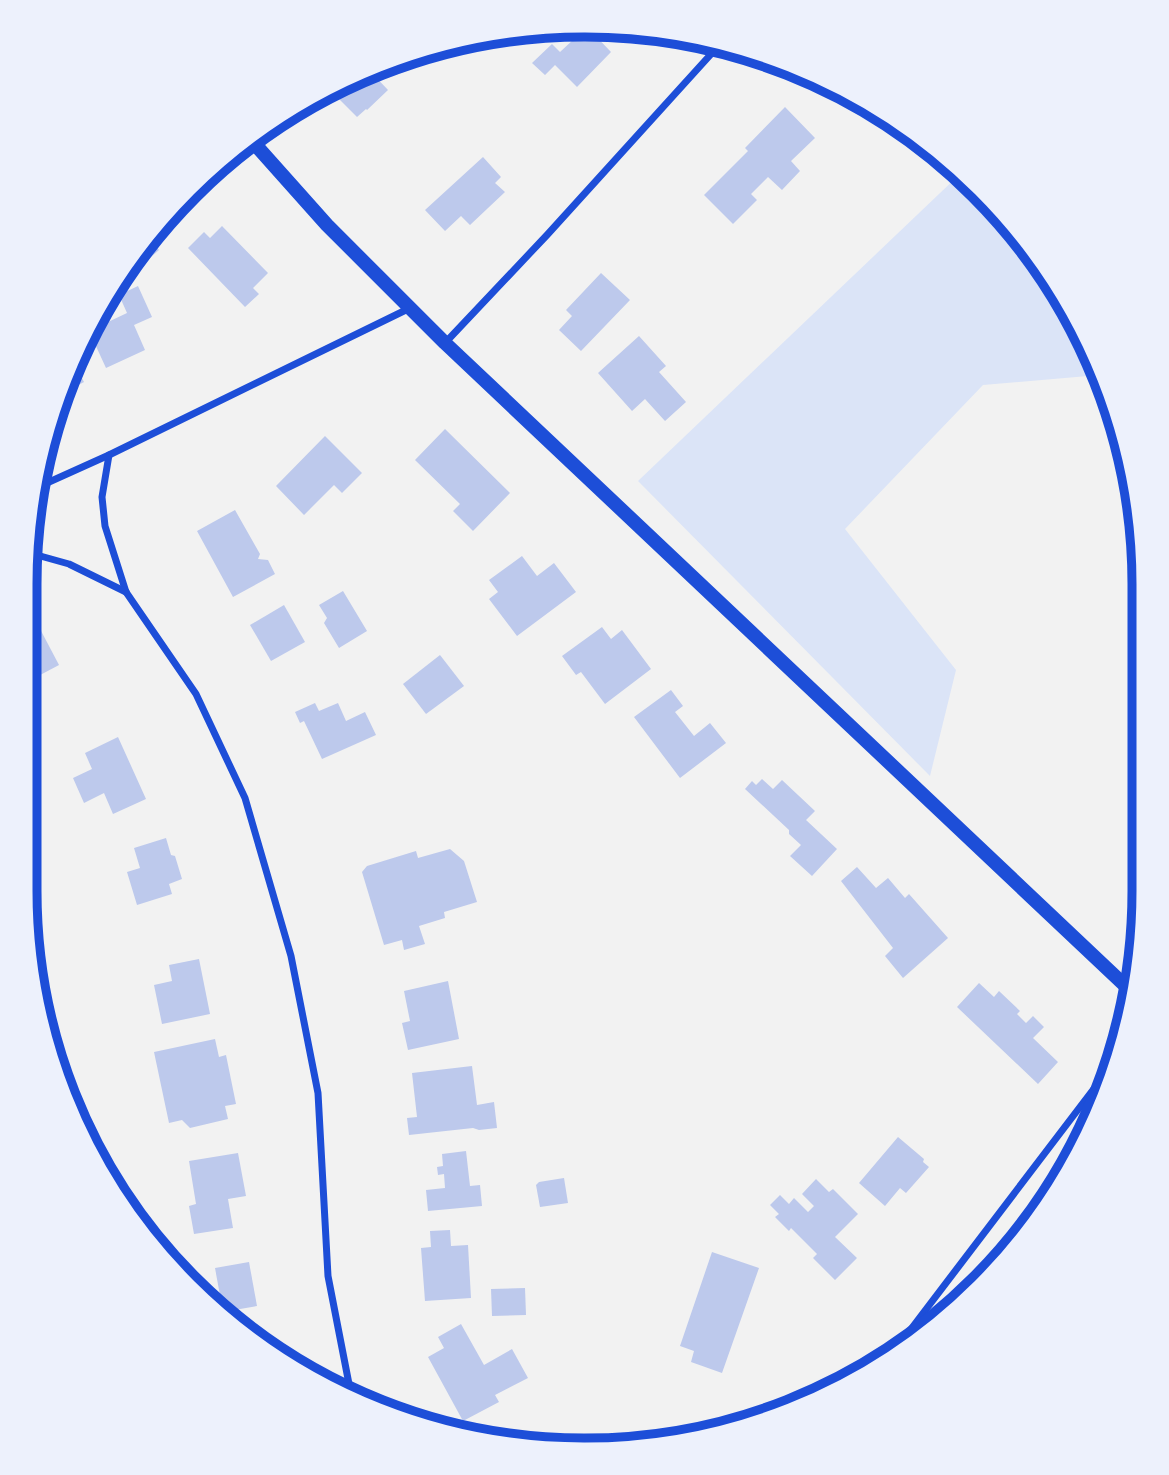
<svg xmlns="http://www.w3.org/2000/svg" width="1169" height="1475" viewBox="0 0 1169 1475" font-family="'Varela Round',sans-serif">
<rect width="100%" height="100%" fill="#f2f2f2"/>
<polygon fill="#dbe4f7" points="961,173 1006,216 1070,305 1102,384 1088,376 983,385 845,529 956,670 930,776 638,481"/>
<g fill="#bdc9ec">
<polygon points="587,27 611,52 577,87 555,65 545,75 532,63 552,44 560,52"/>
<polygon points="369,70 388,90 367,110 366,109 357,117 329,89"/>
<polygon points="785,107 815,138 791,161 800,171 782,190 768,177 751,194 757,200 733,224 704,195 748,151 745,148"/>
<polygon points="483,157 501,177 495,183 505,192 470,225 461,216 445,231 425,210"/>
<polygon points="222,226 268,273 253,288 259,294 245,307 188,248 204,232 210,238"/>
<polygon points="154,228 164,238 155,245 159,250 143,264 135,255"/>
<polygon points="601,273 630,300 581,351 559,330 572,316 566,310"/>
<polygon points="138,286 152,317 134,325 145,350 106,368 89,331 127,313 119,295"/>
<polygon points="639,336 666,366 659,372 686,402 665,421 645,399 632,411 598,373"/>
<polygon points="73,362 84,382 58,396"/>
<polygon points="445,429 510,493 473,531 453,511 460,504 415,460"/>
<polygon points="325,436 362,473 342,493 334,485 304,515 276,486"/>
<polygon points="235,510 260,554 258,559 268,560 275,574 233,597 197,531"/>
<polygon points="522,556 537,576 554,563 576,592 517,636 489,599 498,592 489,580"/>
<polygon points="343,591 367,631 339,648 324,623 327,618 319,605"/>
<polygon points="284,605 305,642 271,661 250,625"/>
<polygon points="39,627 59,665 27,682 25,680 25,634"/>
<polygon points="602,627 611,639 622,630 651,669 605,704 581,672 576,675 562,656"/>
<polygon points="440,655 464,686 426,714 403,684"/>
<polygon points="671,690 683,706 675,712 694,736 710,723 726,743 680,778 634,717"/>
<polygon points="315,703 319,711 338,703 346,721 365,712 376,735 322,759 304,721 300,723 295,712"/>
<polygon points="118,737 146,799 113,814 104,793 84,803 73,778 92,769 85,753"/>
<polygon points="762,779 773,789 782,780 815,811 806,820 837,849 812,876 790,856 801,845 789,834 789,830 745,789 752,781 756,785"/>
<polygon points="166,838 171,855 175,856 182,879 169,884 172,894 137,905 127,872 140,868 134,848"/>
<polygon points="450,849 464,861 477,902 444,912 445,918 419,926 425,944 404,950 402,940 384,945 362,872 367,866 416,851 418,858"/>
<polygon points="857,867 876,888 888,878 905,898 909,894 948,938 903,978 885,956 893,948 841,881"/>
<polygon points="199,959 210,1014 162,1024 154,985 172,981 169,965"/>
<polygon points="448,981 459,1039 408,1050 402,1023 410,1021 404,991"/>
<polygon points="979,983 994,997 999,991 1020,1011 1017,1014 1026,1023 1033,1016 1044,1027 1033,1038 1058,1062 1038,1084 957,1007"/>
<polygon points="215,1039 219,1057 226,1055 236,1104 225,1106 228,1119 190,1128 182,1120 169,1123 154,1052"/>
<polygon points="472,1066 477,1105 494,1102 497,1128 479,1130 473,1128 409,1135 407,1118 417,1117 412,1073"/>
<polygon points="898,1137 924,1159 923,1162 929,1167 906,1193 900,1188 885,1206 859,1183"/>
<polygon points="466,1151 470,1186 480,1185 482,1206 428,1211 426,1190 445,1188 444,1174 438,1175 437,1167 443,1166 442,1154"/>
<polygon points="238,1153 246,1196 228,1199 233,1228 194,1234 189,1206 196,1204 189,1161"/>
<polygon points="564,1178 568,1203 540,1207 536,1185 539,1182"/>
<polygon points="816,1179 829,1192 833,1189 858,1214 835,1237 857,1258 835,1280 813,1258 817,1254 791,1228 789,1231 775,1217 779,1214 770,1205 780,1195 789,1204 794,1198 808,1212 814,1206 802,1194"/>
<polygon points="450,1230 451,1246 468,1245 471,1298 425,1301 421,1248 431,1247 430,1231"/>
<polygon points="712,1252 759,1268 722,1373 691,1362 694,1351 680,1346"/>
<polygon points="249,1262 257,1306 223,1312 215,1268"/>
<polygon points="525,1288 526,1315 492,1316 491,1289"/>
<polygon points="461,1324 484,1365 512,1349 528,1378 495,1395 499,1402 463,1421 428,1357 444,1348 438,1337"/>
<polygon points="514,1430 523,1442 501,1440"/>
</g>
<g fill="none" stroke-linecap="round" stroke-linejoin="round">
<g stroke="#1d4ed8" stroke-width="7">
<polyline points="445,343 547,235 722,42"/>
<polyline points="109,455 102,497 105,526 126,592 196,694 245,798 291,956 318,1093 328,1276 349,1384 354,1396"/>
<polyline points="38,487 109,455 410,308"/>
<polyline points="26,552 69,564 126,592"/>
<polyline points="909,1344 908,1333 1115,1061"/>
</g>
<polyline stroke="#1d4ed8" stroke-width="14" points="253,142 327,225 445,343 1134,994"/>
</g>
<path d="M0 0H1169V1475H0ZM584 37H585A547 547 0 0 1 1132 584V891A547 547 0 0 1 585 1438H584A547 547 0 0 1 37 891V584A547 547 0 0 1 584 37Z" fill="#edf1fc" fill-rule="evenodd"/>
<path fill="none" stroke="#1d4ed8" stroke-width="9" d="M584 37H585A547 547 0 0 1 1132 584V891A547 547 0 0 1 585 1438H584A547 547 0 0 1 37 891V584A547 547 0 0 1 584 37Z"/>
</svg>
